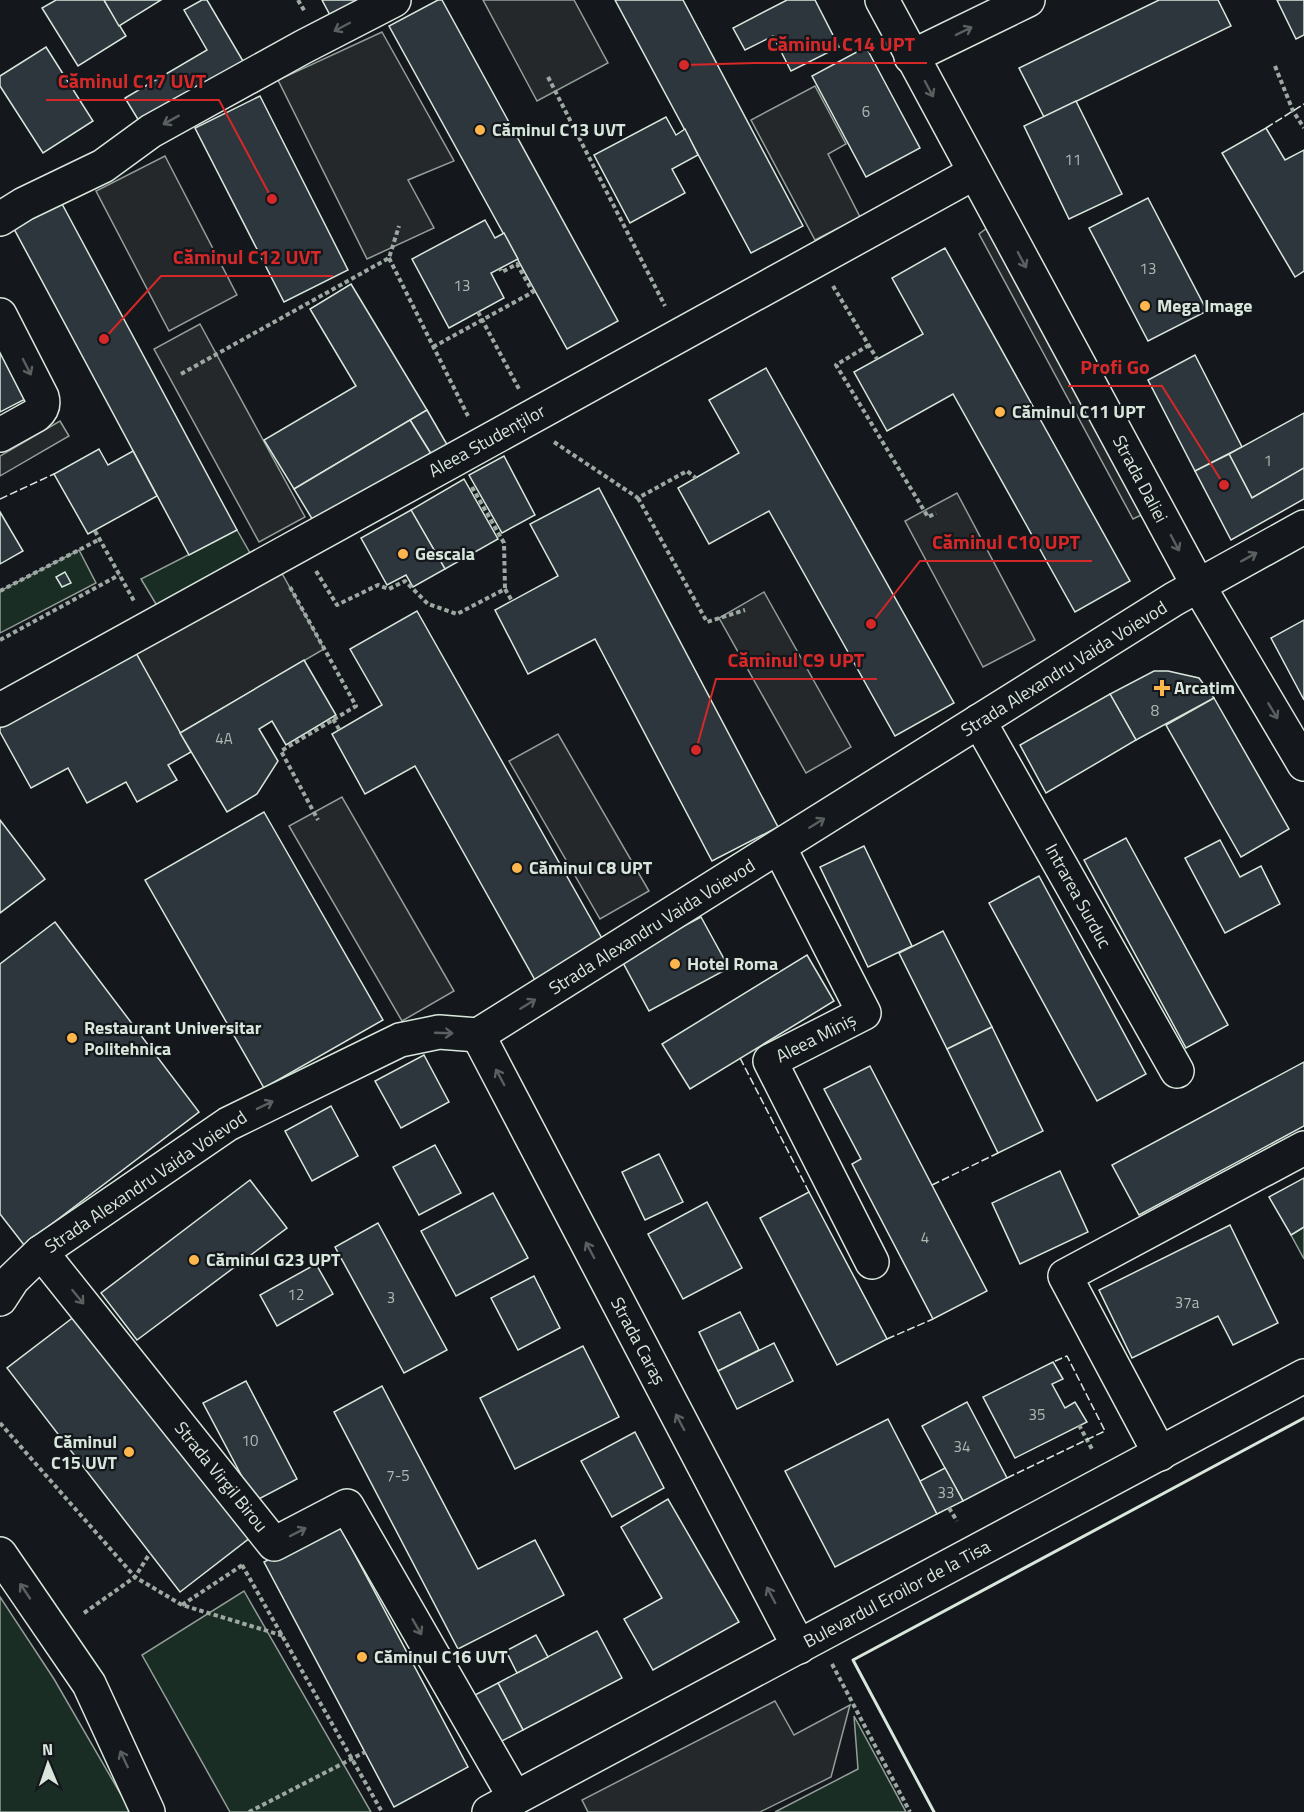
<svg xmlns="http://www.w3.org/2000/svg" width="1304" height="1812" viewBox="0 0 1304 1812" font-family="'Titillium Web',sans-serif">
<rect width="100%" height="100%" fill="#14181c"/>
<g fill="#1a2d24" stroke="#939e99" stroke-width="1.5">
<polygon points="237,530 254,560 159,609 141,579"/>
<polygon points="79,550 96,583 0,633 0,591"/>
<polygon points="1304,1227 1304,1259 1291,1235"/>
<polygon points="244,1591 371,1812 230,1812 142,1655"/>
<polygon points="0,1597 54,1679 131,1812 0,1812"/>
<polygon points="854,1716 906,1812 775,1812 858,1769"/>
</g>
<g fill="#24282b" stroke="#939e99" stroke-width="1.5">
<polygon points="483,0 574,0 608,63 537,101"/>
<polygon points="382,32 454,161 408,180 434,228 367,259 278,80"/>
<polygon points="815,86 846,144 828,154 860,217 815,240 751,120"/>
<polygon points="165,156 237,295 169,331 96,191"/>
<polygon points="995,222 1150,511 1133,519 979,234"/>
<polygon points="200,324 305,517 259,542 154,349"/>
<polygon points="60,421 69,436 0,476 0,456"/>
<polygon points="957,493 1035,640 983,667 905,521"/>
<polygon points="274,559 324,649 180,733 136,653"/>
<polygon points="764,592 851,747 806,773 719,618"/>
<polygon points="558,734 649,891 600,919 509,761"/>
<polygon points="342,797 454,991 402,1021 289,826"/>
<polygon points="775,1701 794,1735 850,1705 831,1777 760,1812 588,1812 582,1800"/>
</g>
<g fill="#2c363c" stroke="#d8e6dc" stroke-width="1.5">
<polygon points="56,0 104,0 126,36 78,66 42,8"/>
<polygon points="104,0 161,0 119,26"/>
<polygon points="202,0 207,0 243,61 139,121 125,98 207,50 184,10"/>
<polygon points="322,0 363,0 331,17"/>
<polygon points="438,0 442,0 618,321 567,349 389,26"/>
<polygon points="615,0 683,0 803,226 751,253"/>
<polygon points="787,0 815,0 839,47 791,71 773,36 745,50 733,28"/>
<polygon points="1159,0 1218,0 1231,26 1044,117 1019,68"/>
<polygon points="1277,0 1304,0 1304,35 1296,39"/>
<polygon points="46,47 93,121 43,153 0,86 0,76"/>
<polygon points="866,47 920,148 866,177 812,76"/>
<polygon points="260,96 348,270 284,302 195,128"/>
<polygon points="1076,101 1122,194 1069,219 1024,126"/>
<polygon points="666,117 676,135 685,129 698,155 672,169 685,193 630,223 594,155"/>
<polygon points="1266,128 1285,160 1304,150 1304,271 1295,277 1222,153"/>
<polygon points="1148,198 1207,311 1148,341 1089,228"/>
<polygon points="61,202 237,530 189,555 13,227"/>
<polygon points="485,220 495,238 504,233 518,259 491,273 504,298 449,328 412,259"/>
<polygon points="945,248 1130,581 1075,612 953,394 887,431 854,372 923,334 892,278"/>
<polygon points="351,284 427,410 294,489 264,440 356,386 310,309"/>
<polygon points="0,349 33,395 0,412"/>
<polygon points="1195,355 1242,447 1195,471 1148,380"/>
<polygon points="766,368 954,703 895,736 769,511 709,544 678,488 739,453 709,400"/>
<polygon points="427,410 449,448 433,457 410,420"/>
<polygon points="1304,413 1304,468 1252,498 1229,454"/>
<polygon points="410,420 433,457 317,527 294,489"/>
<polygon points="99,449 108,465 133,451 157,496 88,534 54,474"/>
<polygon points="1229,454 1252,498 1304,468 1304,499 1231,540 1195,471"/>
<polygon points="504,456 535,515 502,533 469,475"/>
<polygon points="464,479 498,539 445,569 411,510"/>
<polygon points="599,488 778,827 712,861 595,639 528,674 495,610 558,576 530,524"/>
<polygon points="411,510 445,569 413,587 406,575 387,585 361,538"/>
<polygon points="0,512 23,551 0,564"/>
<polygon points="65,572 71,583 62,587 56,577"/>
<polygon points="417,611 604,942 535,980 415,766 365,794 332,734 382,705 350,649"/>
<polygon points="1304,620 1304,700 1271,638"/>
<polygon points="136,653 191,752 168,765 177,780 137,802 126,782 87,803 68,768 31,788 0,732 0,728"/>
<polygon points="304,660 336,715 286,745 272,721 259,729 278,761 257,794 227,812 180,733"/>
<polygon points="1154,671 1168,671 1199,678 1214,698 1136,740 1110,694"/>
<polygon points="1110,694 1136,740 1046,793 1020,745"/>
<polygon points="1214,698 1289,829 1241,857 1166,725"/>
<polygon points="264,812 383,1020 264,1088 145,880"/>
<polygon points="0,820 45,879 0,913"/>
<polygon points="1126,838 1228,1025 1186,1048 1084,860"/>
<polygon points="1220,840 1240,877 1261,866 1280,904 1225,933 1185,858"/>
<polygon points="864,846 912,946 868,967 820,867"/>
<polygon points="1039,876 1146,1074 1097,1101 989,903"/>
<polygon points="701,917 729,968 649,1011 621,959"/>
<polygon points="55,922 199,1112 24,1245 0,1214 0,964"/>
<polygon points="943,931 992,1027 947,1049 899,953"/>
<polygon points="807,955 834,1001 690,1089 662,1044"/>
<polygon points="992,1027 1043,1131 998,1153 947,1049"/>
<polygon points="424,1055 449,1102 401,1128 375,1081"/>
<polygon points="1304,1062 1304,1126 1139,1215 1112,1165"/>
<polygon points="870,1066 987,1291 933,1319 852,1164 861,1159 824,1089"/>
<polygon points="331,1106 358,1156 312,1181 285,1131"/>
<polygon points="435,1145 461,1193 419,1215 393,1167"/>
<polygon points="659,1154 683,1202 645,1220 622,1172"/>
<polygon points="1060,1171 1088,1232 1020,1264 992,1203"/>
<polygon points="1304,1178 1304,1227 1291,1235 1269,1197"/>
<polygon points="250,1180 287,1228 137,1340 101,1293"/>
<polygon points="809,1192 887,1339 837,1365 760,1218"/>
<polygon points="493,1193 528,1258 456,1296 421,1231"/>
<polygon points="707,1202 742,1268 683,1299 648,1234"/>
<polygon points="378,1223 447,1350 404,1373 335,1247"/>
<polygon points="1230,1225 1278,1323 1233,1345 1218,1316 1132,1358 1099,1290"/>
<polygon points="316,1264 333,1294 277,1326 260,1295"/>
<polygon points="534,1276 560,1328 518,1350 491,1298"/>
<polygon points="740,1312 759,1350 718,1371 699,1332"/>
<polygon points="79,1313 251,1537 180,1592 7,1368"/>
<polygon points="774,1343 793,1381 737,1409 718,1371"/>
<polygon points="583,1346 619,1417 515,1469 480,1398"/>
<polygon points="1053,1362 1063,1379 1052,1384 1065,1408 1075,1402 1087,1422 1015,1458 983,1397"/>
<polygon points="246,1381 297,1479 255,1501 203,1403"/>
<polygon points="382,1386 478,1569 535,1540 564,1595 458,1649 334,1412"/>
<polygon points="967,1402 1007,1478 963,1501 922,1426"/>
<polygon points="888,1419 937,1514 835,1567 785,1471"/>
<polygon points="635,1432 664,1488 612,1517 581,1461"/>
<polygon points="945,1468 963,1501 937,1514 920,1481"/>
<polygon points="668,1499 739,1622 653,1670 624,1619 662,1598 621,1527"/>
<polygon points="338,1523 468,1767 394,1807 264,1562"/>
<polygon points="597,1631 622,1678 523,1730 498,1683"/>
<polygon points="536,1635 548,1657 517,1673 506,1651"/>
<polygon points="498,1683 523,1730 498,1743 473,1696"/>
</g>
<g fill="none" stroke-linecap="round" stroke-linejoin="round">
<defs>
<g id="minor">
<polyline points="882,0 1198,585 1304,764"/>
<polyline points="911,57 1028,0"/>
<polyline points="0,219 24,204 103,166 151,131 303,47 394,0"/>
<path d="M0,315L42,397C44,404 43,409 36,415L0,435"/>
<polyline points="0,710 974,173"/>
<polyline points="979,721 1177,1071"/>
<polyline points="779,847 864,1013 770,1061 872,1262"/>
<polyline points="478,1035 799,1647"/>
<polyline points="41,1252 274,1544 347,1506 515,1798"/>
<polyline points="0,1299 13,1279 41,1252 228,1124 400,1040 439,1032 478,1035 1174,599 1304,527"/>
<polyline points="1160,1454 1065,1276 1304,1148"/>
<polyline points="489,1812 1304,1376"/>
</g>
<polyline id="major" points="0,1554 89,1684 148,1812"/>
</defs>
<use href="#minor" stroke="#d8e6dc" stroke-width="36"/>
<use href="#major" stroke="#d8e6dc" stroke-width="36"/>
<g stroke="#9da8a2" stroke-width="4" stroke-dasharray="4.5 3" stroke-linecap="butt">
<polyline points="298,0 305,12"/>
<polyline points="1275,66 1293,111 1304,128"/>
<polyline points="548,77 665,306"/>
<polyline points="389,258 468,416"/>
<polyline points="833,286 877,359"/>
<polyline points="478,312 519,389"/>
<polyline points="869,345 836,365 928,517 936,513"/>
<polyline points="433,347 533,292 517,264 502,272 500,269"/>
<polyline points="181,374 389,258 399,226"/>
<polyline points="554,442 638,498 687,471 696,478"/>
<polyline points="472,487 504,543 505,589"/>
<polyline points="638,498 707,622 745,610"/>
<polyline points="95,531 134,601"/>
<polyline points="316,571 337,605 378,585 389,589 405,581 428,604 457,614 505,589 512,601"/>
<polyline points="290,587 356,706 281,751 318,820"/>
<polyline points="0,591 100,539"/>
<polyline points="0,640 119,575"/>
<polyline points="333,719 339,729"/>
<polyline points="0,1423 135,1577 182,1605 284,1636"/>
<polyline points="1079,1425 1093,1451"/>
<polyline points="949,1508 957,1521"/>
<polyline points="242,1565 382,1812"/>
<polyline points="182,1605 244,1564"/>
<polyline points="84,1613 135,1577 150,1553"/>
<polyline points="832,1664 910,1812"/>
<polyline points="249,1812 365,1752"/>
</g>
<use href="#minor" stroke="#14181c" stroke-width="33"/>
<use href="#major" stroke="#14181c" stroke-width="33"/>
<g stroke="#d8e6dc" stroke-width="1.5" stroke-dasharray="8 3" stroke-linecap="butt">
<polyline points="1266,128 1304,104"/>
<polyline points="0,499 54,474"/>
<polyline points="740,1058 809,1192"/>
<polyline points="932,1185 998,1153"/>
<polyline points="887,1339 933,1319"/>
<polyline points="1007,1478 1105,1431 1067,1356 1053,1362"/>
</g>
<polyline stroke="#d8e6dc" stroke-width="3" points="934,1812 853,1660 1304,1418"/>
</g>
<defs><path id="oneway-shaft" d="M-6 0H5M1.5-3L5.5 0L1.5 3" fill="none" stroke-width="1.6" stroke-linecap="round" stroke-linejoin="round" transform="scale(1.5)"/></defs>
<g stroke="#59605f">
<use href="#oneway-shaft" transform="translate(342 27) rotate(152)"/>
<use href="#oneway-shaft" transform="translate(964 31) rotate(-26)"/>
<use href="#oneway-shaft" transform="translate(929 89) rotate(62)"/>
<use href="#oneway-shaft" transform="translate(171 120) rotate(151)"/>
<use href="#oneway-shaft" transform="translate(1022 260) rotate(62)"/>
<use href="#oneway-shaft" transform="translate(27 367) rotate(63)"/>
<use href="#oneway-shaft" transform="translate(1175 543) rotate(62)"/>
<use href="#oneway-shaft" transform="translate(1249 557) rotate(-29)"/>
<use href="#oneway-shaft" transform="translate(1273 711) rotate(59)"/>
<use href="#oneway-shaft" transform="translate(817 823) rotate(-32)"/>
<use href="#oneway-shaft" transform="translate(528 1004) rotate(-32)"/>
<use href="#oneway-shaft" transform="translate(444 1033) rotate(2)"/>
<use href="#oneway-shaft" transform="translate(500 1077) rotate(-118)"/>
<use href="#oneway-shaft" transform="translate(265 1105) rotate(-26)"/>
<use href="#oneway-shaft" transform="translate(590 1250) rotate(-118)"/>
<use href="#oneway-shaft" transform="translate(78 1297) rotate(51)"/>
<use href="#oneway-shaft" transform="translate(680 1422) rotate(-118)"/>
<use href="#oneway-shaft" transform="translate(298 1532) rotate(-27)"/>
<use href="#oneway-shaft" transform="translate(25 1591) rotate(-124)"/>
<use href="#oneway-shaft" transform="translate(771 1595) rotate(-118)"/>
<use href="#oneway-shaft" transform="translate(417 1627) rotate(60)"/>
<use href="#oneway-shaft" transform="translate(124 1759) rotate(-115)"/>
</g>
<g fill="#ffb74d" stroke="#14181c" stroke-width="2">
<circle cx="480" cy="130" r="6"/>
<circle cx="1145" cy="306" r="6"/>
<circle cx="1000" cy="412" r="6"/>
<circle cx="403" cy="554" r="6"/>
<path d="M1159 679h6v6h6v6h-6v6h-6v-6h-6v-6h6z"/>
<circle cx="517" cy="868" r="6"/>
<circle cx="675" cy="964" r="6"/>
<circle cx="72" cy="1038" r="6"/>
<circle cx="194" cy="1260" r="6"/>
<circle cx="129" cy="1452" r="6"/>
<circle cx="362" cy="1657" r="6"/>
</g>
<g text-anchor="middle" stroke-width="4.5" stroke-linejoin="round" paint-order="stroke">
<g font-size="15" fill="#adbab4">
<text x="866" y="117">6</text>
<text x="1073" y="165">11</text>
<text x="1148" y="274">13</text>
<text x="462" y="291">13</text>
<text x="1268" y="466">1</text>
<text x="1155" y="716">8</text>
<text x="224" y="744">4A</text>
<text x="925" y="1243">4</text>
<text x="296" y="1300">12</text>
<text x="391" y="1303">3</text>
<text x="1187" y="1308">37a</text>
<text x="1037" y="1420">35</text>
<text x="250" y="1446">10</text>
<text x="962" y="1452">34</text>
<text x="398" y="1481">7-5</text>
<text x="946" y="1498">33</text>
</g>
<g font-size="18" font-weight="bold" fill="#d8e6dc" stroke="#14181c" text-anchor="start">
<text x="492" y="136">Căminul C13 UVT</text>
<text x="1157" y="312">Mega Image</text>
<text x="1012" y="418">Căminul C11 UPT</text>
<text x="415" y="560">Gescala</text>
<text x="1174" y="694">Arcatim</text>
<text x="529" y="874">Căminul C8 UPT</text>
<text x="687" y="970">Hotel Roma</text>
<text x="84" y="1034">Restaurant Universitar<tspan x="84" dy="21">Politehnica</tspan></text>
<text x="206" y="1266">Căminul G23 UPT</text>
<text x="117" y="1448" text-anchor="end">Căminul<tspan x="117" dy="21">C15 UVT</tspan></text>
<text x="374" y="1663">Căminul C16 UVT</text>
</g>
<g font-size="18" fill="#d8e6dc" stroke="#14181c">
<text transform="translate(487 441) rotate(-29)" y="6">Aleea Studenților</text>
<text transform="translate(1140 479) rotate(62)" y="6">Strada Daliei</text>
<text transform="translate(1064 669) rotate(-32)" y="6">Strada Alexandru Vaida Voievod</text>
<text transform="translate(1078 896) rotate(61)" y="6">Intrarea Surduc</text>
<text transform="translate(652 927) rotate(-32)" y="6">Strada Alexandru Vaida Voievod</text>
<text transform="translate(816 1038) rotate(-27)" y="6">Aleea Miniș</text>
<text transform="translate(146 1182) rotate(-34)" y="6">Strada Alexandru Vaida Voievod</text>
<text transform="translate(638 1341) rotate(62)" y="6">Strada Caraș</text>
<text transform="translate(221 1477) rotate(51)" y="6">Strada Virgil Birou</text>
<text transform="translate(897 1594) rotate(-28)" y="6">Bulevardul Eroilor de la Tisa</text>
</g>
</g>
<path fill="none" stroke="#d62828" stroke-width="2" d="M684 65L755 63H927M272 199L219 100H46M104 339L161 276H333M1224 485L1162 386H1068M871 624L920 561H1092M696 750L716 679H877"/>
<g fill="#d62828" stroke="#14181c" stroke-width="2">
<circle cx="684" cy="65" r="6"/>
<circle cx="272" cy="199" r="6"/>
<circle cx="104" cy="339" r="6"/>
<circle cx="1224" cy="485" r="6"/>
<circle cx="871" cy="624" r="6"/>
<circle cx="696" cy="750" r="6"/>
</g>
<g font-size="20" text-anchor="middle" font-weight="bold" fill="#d62828" stroke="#14181c" stroke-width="4.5" stroke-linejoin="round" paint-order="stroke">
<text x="841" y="51">Căminul C14 UPT</text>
<text x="132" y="88">Căminul C17 UVT</text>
<text x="247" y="264">Căminul C12 UVT</text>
<text x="1115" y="374">Profi Go</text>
<text x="1006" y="549">Căminul C10 UPT</text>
<text x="796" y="667">Căminul C9 UPT</text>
</g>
<g transform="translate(48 1764) rotate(358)" stroke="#14181c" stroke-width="4.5" paint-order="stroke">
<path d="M0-4.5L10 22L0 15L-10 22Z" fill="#d8e6dc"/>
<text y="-9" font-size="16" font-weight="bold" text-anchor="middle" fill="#d8e6dc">N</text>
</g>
</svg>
